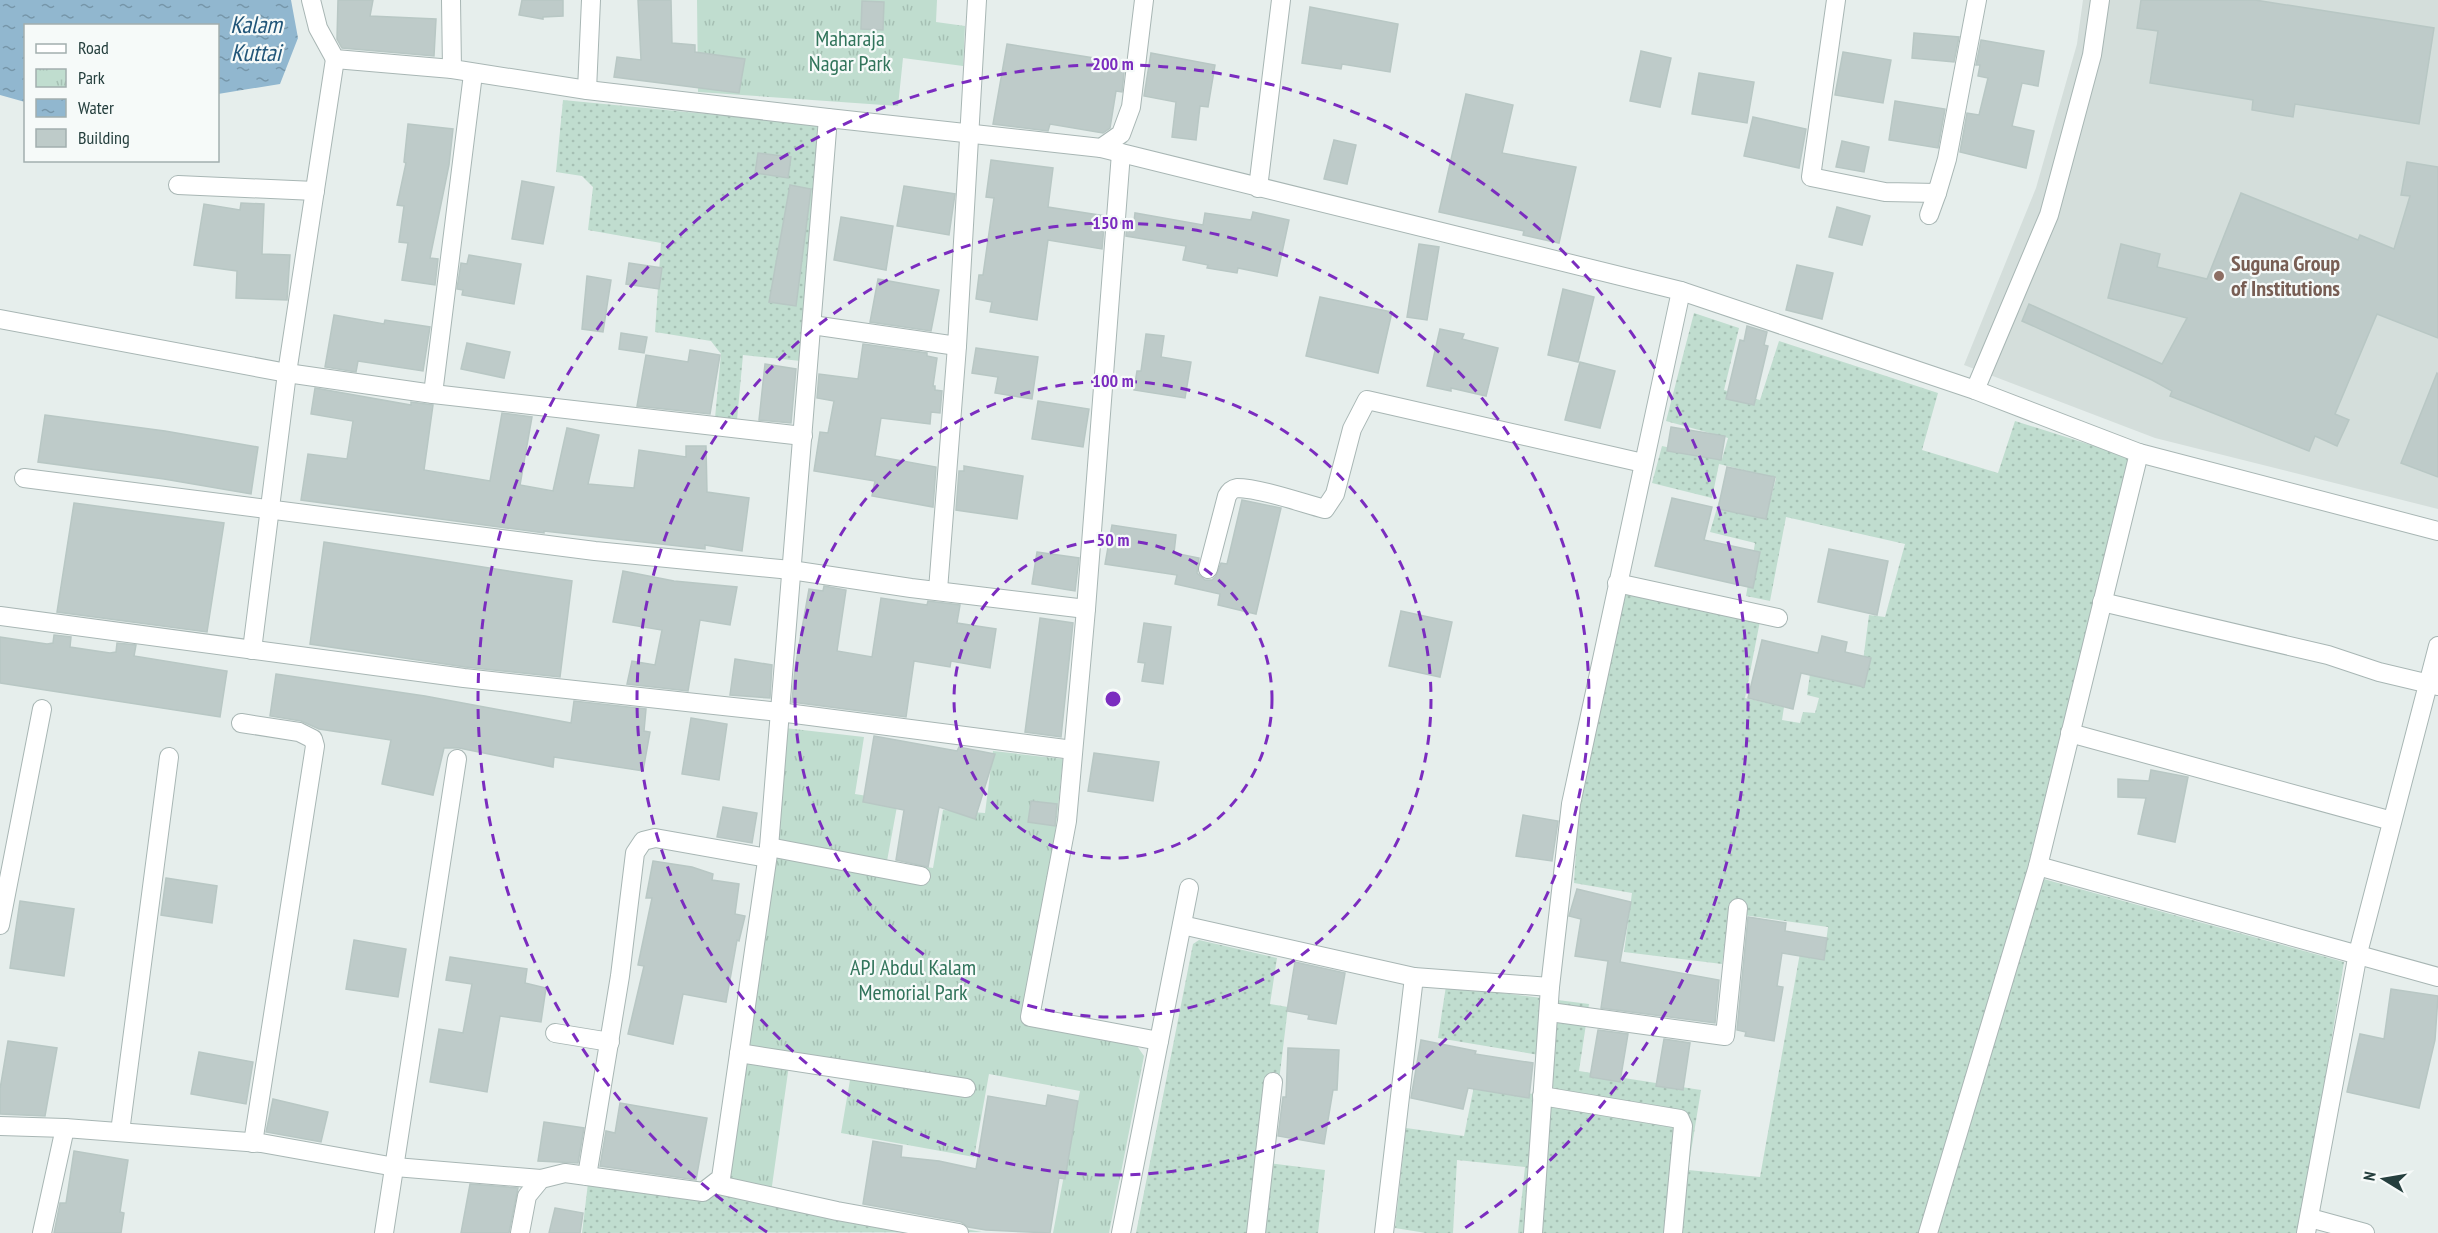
<svg xmlns="http://www.w3.org/2000/svg" width="2438" height="1233" viewBox="0 0 2438 1233" font-family="'PT Sans Narrow',sans-serif">
<defs>
<pattern id="grass-dots" width="8" height="8" patternUnits="userSpaceOnUse" patternTransform="scale(1.5)"><rect width="8" height="8" fill="#c0ddcf"/><path d="M2 2h.1M6 6h.1" fill="none" stroke="#a5bfb3" stroke-width="1.8" stroke-linecap="round"/></pattern>
<pattern id="park-tufts" width="24" height="20" patternUnits="userSpaceOnUse" patternTransform="scale(1.5)"><rect width="24" height="20" fill="#c0ddcf"/><path d="M3 7l-1-3M5 7V3M7 7l1-3M15 17l-1-3M17 17v-4M19 17l1-3" fill="none" stroke="#a5bfb3"/></pattern>
<pattern id="water-ripples" width="26" height="14" patternUnits="userSpaceOnUse" patternTransform="scale(1.5)"><rect width="26" height="14" fill="#91b7cf"/><path d="M2 4q2-2 4 0t4 0M15 11q2-2 4 0t4 0" fill="none" stroke="#7696a9"/></pattern>
</defs>
<rect width="100%" height="100%" fill="#e6eeec"/>
<polygon fill="#d4dedb" points="2083,0 2438,0 2438,509 2155,438 1964,365 2036,188 2077,44"/>
<g fill="url(#grass-dots)">
<polygon points="563,100 822,125 801,361 743,355 737,420 715,418 721,354 711,341 655,332 661,243 588,230 593,187 582,176 556,172"/>
<polygon points="1694,313 1739,328 1724,390 1760,400 1779,341 1938,393 1922,450 1998,473 2015,421 2129,457 2026,874 2344,962 2304,1211 2297,1233 1518,1233 1525,1167 1457,1160 1453,1233 1426,1233 1395,1228 1406,1128 1464,1136 1474,1086 1534,1094 1539,1055 1438,1038 1446,986 1589,1004 1579,1071 1701,1090 1688,1170 1760,1177 1800,953 1824,957 1828,927 1729,913 1722,964 1624,952 1632,893 1574,883 1579,800 1621,591 1760,621 1745,698 1784,707 1782,720 1800,723 1803,712 1815,713 1819,698 1807,695 1810,674 1860,684 1869,615 1885,617 1905,544 1786,517 1770,601 1746,596 1755,543 1710,532 1719,501 1768,510 1776,478 1719,464 1712,498 1652,483 1662,446 1722,459 1728,438 1666,421"/>
<polygon points="1199,940 1277,958 1270,1004 1288,1007 1269,1163 1325,1170 1318,1233 1136,1233 1193,944"/>
<polygon points="588,1183 727,1185 982,1232 582,1233"/>
</g>
<g fill="url(#park-tufts)">
<polygon points="697,0 937,0 936,22 965,26 963,66 903,58 898,106 698,92"/>
<polygon points="785,728 864,737 855,794 898,801 887,861 933,868 943,810 985,813 993,751 1063,759 1055,836 1023,1024 1137,1046 1144,1056 1109,1233 1053,1233 1080,1091 989,1074 974,1157 841,1133 851,1074 789,1065 771,1193 727,1185"/>
</g>
<polygon fill="url(#water-ripples)" points="0,0 291,0 298,38 280,84 218,94 218,26 26,26 25,102 0,95"/>
<g fill="#becbc9" stroke="#b8c7c4" stroke-width="1.5">
<polygon points="338,0 373,0 370,16 436,19 434,56 342,48 337,39"/>
<polygon points="522,0 563,0 563,16 543,17 543,19 519,15"/>
<polygon points="638,0 671,0 672,43 695,45 695,52 745,59 739,93 614,77 617,57 641,60"/>
<polygon points="2141,0 2255,0 2434,28 2419,124 2295,104 2293,117 2252,110 2253,100 2150,83 2158,31 2137,28"/>
<polygon points="862,1 884,2 883,30 861,29"/>
<polygon points="1310,7 1398,24 1390,72 1342,64 1341,69 1302,63"/>
<polygon points="1914,33 1959,37 1954,62 1912,58"/>
<polygon points="1981,40 2044,51 2038,86 2022,83 2012,126 2034,131 2026,168 1960,152 1967,113 1979,115 1988,78 1978,76 1980,65 1976,65"/>
<polygon points="1007,44 1125,63 1122,92 1116,91 1110,128 1103,133 1050,124 1048,131 993,124"/>
<polygon points="1641,51 1671,58 1660,107 1630,101"/>
<polygon points="1843,52 1891,60 1883,103 1835,95"/>
<polygon points="1151,53 1215,65 1208,107 1200,106 1196,140 1172,137 1176,102 1144,96"/>
<polygon points="1699,73 1754,82 1747,123 1692,114"/>
<polygon points="1466,94 1513,105 1502,153 1576,167 1559,243 1523,235 1524,231 1439,212"/>
<polygon points="1895,101 1945,109 1938,148 1889,140"/>
<polygon points="1753,117 1806,129 1799,168 1744,156"/>
<polygon points="408,124 453,129 449,165 430,258 438,259 435,285 402,280 408,243 399,242 404,206 397,205 406,163 404,162"/>
<polygon points="1334,140 1356,145 1347,184 1324,179"/>
<polygon points="1842,141 1869,147 1864,172 1836,167"/>
<polygon points="758,153 791,157 788,178 755,173"/>
<polygon points="991,160 1053,168 1048,207 1105,216 1102,249 1048,240 1037,320 990,312 992,302 976,299 979,275 983,275 994,198 986,197"/>
<polygon points="2407,162 2438,167 2438,338 2377,314 2335,414 2349,420 2337,446 2315,436 2309,451 2170,396 2172,391 2152,380 2022,321 2029,304 2162,364 2187,318 2108,298 2121,244 2160,254 2157,267 2207,279 2241,193 2358,240 2360,235 2394,249 2410,196 2401,195"/>
<polygon points="522,181 554,187 543,244 512,239"/>
<polygon points="790,185 811,189 796,306 769,302"/>
<polygon points="904,186 955,194 949,235 897,226"/>
<polygon points="241,203 264,204 262,254 290,255 287,300 236,298 237,271 194,265 204,204 240,210"/>
<polygon points="1837,207 1870,216 1862,245 1829,237"/>
<polygon points="1253,212 1289,220 1277,276 1238,268 1237,273 1207,268 1208,265 1183,260 1186,246 1126,236 1127,220 1134,221 1135,213 1203,225 1205,213 1251,220"/>
<polygon points="841,217 893,226 886,270 834,260"/>
<polygon points="1419,244 1439,247 1427,320 1407,317"/>
<polygon points="469,255 521,264 514,304 462,295 463,290 457,289 461,263 467,264"/>
<polygon points="629,263 662,268 659,289 626,284"/>
<polygon points="1797,265 1833,273 1822,319 1786,310"/>
<polygon points="587,276 611,280 603,332 582,329"/>
<polygon points="878,279 939,290 931,331 870,322"/>
<polygon points="1563,289 1594,297 1578,362 1548,355"/>
<polygon points="1320,297 1392,312 1378,373 1306,356"/>
<polygon points="334,315 384,324 385,320 430,327 423,371 358,361 356,372 325,367"/>
<polygon points="1747,326 1767,332 1764,345 1768,346 1754,405 1726,399 1740,340 1744,341"/>
<polygon points="1440,329 1464,334 1462,339 1498,348 1486,396 1451,388 1451,391 1427,386"/>
<polygon points="621,333 647,337 644,353 619,349"/>
<polygon points="1146,334 1164,336 1161,357 1191,362 1185,398 1134,390 1137,371 1141,371"/>
<polygon points="467,343 510,352 504,378 461,369"/>
<polygon points="863,344 927,353 927,356 937,358 933,386 935,386 935,390 942,391 940,413 931,412 930,424 881,418 875,456 936,467 933,507 872,496 875,481 814,471 820,432 828,433 834,401 817,398 819,374 858,379"/>
<polygon points="976,348 1038,357 1032,399 995,393 998,377 972,373"/>
<polygon points="690,350 720,355 710,414 637,406 646,355 688,362"/>
<polygon points="1580,362 1615,371 1600,428 1565,420"/>
<polygon points="765,364 796,369 791,423 759,420"/>
<polygon points="2437,373 2438,374 2438,477 2401,463"/>
<polygon points="315,388 411,405 411,402 433,405 424,470 490,481 502,413 532,417 520,485 553,491 567,428 599,435 588,484 634,488 639,450 686,457 686,446 706,446 707,492 749,498 742,551 705,545 705,549 544,531 544,533 301,500 308,454 347,459 353,421 311,414"/>
<polygon points="1038,401 1089,409 1083,447 1032,439"/>
<polygon points="45,415 165,431 258,447 251,494 164,479 38,462"/>
<polygon points="1671,427 1725,436 1721,460 1667,451"/>
<polygon points="964,466 1023,476 1017,519 956,510 959,471 964,471"/>
<polygon points="1727,467 1775,477 1766,519 1718,509"/>
<polygon points="1672,498 1712,507 1704,540 1760,552 1753,588 1655,566"/>
<polygon points="1242,500 1281,508 1256,614 1218,605 1220,594 1175,584 1177,575 1105,564 1112,525 1176,535 1174,553 1199,558 1197,573 1205,580 1212,580 1216,576 1221,563 1227,564"/>
<polygon points="74,503 224,523 207,632 57,612"/>
<polygon points="324,542 572,581 560,677 465,667 310,644"/>
<polygon points="1829,549 1888,561 1877,615 1818,602"/>
<polygon points="1037,552 1079,558 1075,591 1032,584"/>
<polygon points="623,571 674,581 737,587 730,625 700,620 688,691 627,684 632,661 655,665 662,630 613,622"/>
<polygon points="824,586 846,590 837,651 872,657 881,598 927,605 928,601 960,605 957,623 996,629 990,668 951,661 950,667 914,661 906,717 792,702 795,668 809,589 823,591"/>
<polygon points="1401,611 1452,622 1440,677 1389,666"/>
<polygon points="1040,618 1073,623 1061,737 1025,732"/>
<polygon points="1144,623 1171,627 1163,684 1142,681 1145,663 1138,662"/>
<polygon points="54,635 71,637 70,647 110,653 116,652 117,643 136,645 134,656 227,671 220,717 0,683 0,637 47,644 53,643"/>
<polygon points="1822,636 1847,642 1845,652 1871,658 1864,687 1801,673 1793,709 1748,698 1762,640 1818,653"/>
<polygon points="735,659 772,665 770,698 730,695"/>
<polygon points="276,674 425,696 571,723 574,701 646,709 644,731 650,732 643,771 554,757 553,767 459,748 444,748 433,795 382,784 391,740 319,729 301,721 270,716"/>
<polygon points="691,718 727,724 719,780 682,774"/>
<polygon points="874,736 957,751 959,747 995,754 975,819 939,807 928,867 896,860 904,810 863,802"/>
<polygon points="1094,753 1159,762 1153,801 1088,791"/>
<polygon points="2151,770 2188,777 2175,842 2138,834 2146,798 2118,797 2118,779 2149,781"/>
<polygon points="1031,801 1057,804 1055,826 1028,822"/>
<polygon points="723,807 757,813 752,843 717,837"/>
<polygon points="1523,815 1558,821 1552,861 1516,856"/>
<polygon points="653,861 692,867 713,874 712,880 739,884 735,914 745,916 739,941 737,940 726,1002 683,994 673,1044 628,1034 644,966 638,965 652,898 646,898"/>
<polygon points="166,878 217,886 212,923 161,915"/>
<polygon points="1577,889 1631,902 1620,962 1719,980 1715,1023 1601,1008 1608,961 1575,956 1581,919 1569,916"/>
<polygon points="20,901 74,909 64,976 10,968"/>
<polygon points="1748,917 1786,923 1785,931 1827,938 1824,960 1782,953 1777,986 1783,987 1774,1041 1745,1036 1746,1032 1737,1030"/>
<polygon points="354,940 406,949 398,997 346,989"/>
<polygon points="450,957 527,969 525,983 546,988 541,1022 500,1016 487,1092 430,1082 439,1029 463,1033 472,984 446,980"/>
<polygon points="1295,962 1345,973 1336,1024 1308,1019 1309,1015 1287,1011"/>
<polygon points="2391,989 2438,996 2435,1040 2419,1108 2347,1092 2360,1034 2384,1039"/>
<polygon points="1598,1030 1628,1034 1620,1082 1590,1077"/>
<polygon points="1664,1039 1690,1043 1683,1090 1656,1086"/>
<polygon points="1421,1040 1476,1051 1475,1054 1533,1063 1529,1098 1468,1088 1463,1109 1411,1098"/>
<polygon points="8,1041 57,1048 45,1116 0,1114 0,1089"/>
<polygon points="1288,1048 1339,1050 1337,1090 1333,1090 1324,1144 1278,1136 1283,1097 1286,1097"/>
<polygon points="199,1052 253,1062 246,1104 191,1094"/>
<polygon points="1048,1095 1078,1101 1065,1179 1059,1178 1050,1233 986,1230 968,1227 961,1222 863,1204 873,1141 902,1146 901,1157 939,1161 976,1169 988,1096 1046,1106"/>
<polygon points="273,1099 328,1112 321,1142 266,1132"/>
<polygon points="620,1103 707,1118 696,1180 600,1166 606,1131 615,1133"/>
<polygon points="544,1122 584,1128 578,1163 538,1161"/>
<polygon points="74,1151 128,1160 120,1212 124,1213 121,1233 54,1233 60,1203 66,1203"/>
<polygon points="470,1184 518,1188 509,1233 461,1233"/>
<polygon points="555,1208 583,1213 580,1233 549,1233"/>
</g>
<g fill="none" stroke-linecap="round" stroke-linejoin="round">
<defs>
<g id="minor">
<polyline points="311,0 318,28 335,59 452,69"/>
<polyline points="451,0 452,69 587,90 828,118"/>
<polyline points="1836,0 1811,177 1885,192 1937,193 1947,159 1977,0"/>
<polyline points="587,90 591,0"/>
<polyline points="1101,148 1681,291 1975,390 2139,453 2038,866 2438,977"/>
<polyline points="1121,153 1086,609 1067,821 1030,1017 1159,1041 1189,888"/>
<polyline points="178,185 315,191"/>
<polyline points="1258,188 1281,0"/>
<polyline points="1929,215 1937,193"/>
<polyline points="0,319 287,373 433,394 803,436"/>
<polyline points="812,325 957,346 977,0"/>
<polyline points="1975,390 2049,215 2092,55 2100,0"/>
<polyline points="433,394 473,74"/>
<polyline points="2139,453 2438,531"/>
<polyline points="24,478 595,551 791,570 911,588 1086,609"/>
<path d="M1208,569L1227,496C1229,492 1232,489 1237,488C1260,488 1302,503 1325,509L1335,494L1352,429L1367,400L1643,463"/>
<polyline points="1617,583 1778,618"/>
<polyline points="938,590 957,346"/>
<polyline points="2102,602 2328,655 2379,672 2438,686"/>
<polyline points="0,616 464,678 779,712 1073,750"/>
<polyline points="252,650 287,373 335,59"/>
<polyline points="241,723 299,732 313,739 315,746 253,1143"/>
<polyline points="2070,733 2392,821"/>
<polyline points="769,847 921,876"/>
<polyline points="0,925 42,709"/>
<polyline points="1182,925 1414,977"/>
<polyline points="1550,1012 1725,1036 1738,908"/>
<polyline points="555,1033 610,1042"/>
<polyline points="739,1053 966,1088"/>
<polyline points="1542,1096 1680,1119 1683,1126 1673,1233"/>
<polyline points="0,1126 65,1128"/>
<polyline points="120,1132 169,757"/>
<polyline points="587,1176 620,976 635,853 643,841 655,838 767,858"/>
<polyline points="714,1184 837,1211 959,1233"/>
<polyline points="2310,1218 2365,1233"/>
<polyline points="42,1233 65,1128 261,1143 395,1167 541,1179"/>
<polyline points="384,1233 457,759"/>
<polyline points="1121,1233 1159,1041"/>
<polyline points="1256,1233 1273,1082"/>
<polyline points="1384,1233 1414,977 1550,987"/>
<polyline points="1533,1233 1550,987 1571,804 1681,291"/>
<polyline points="1928,1233 2038,866"/>
<polyline points="2306,1233 2358,953 2438,646"/>
</g>
<polyline id="tertiary" points="520,1233 527,1196 541,1179 565,1173 703,1192 721,1178 769,847 828,118 1101,148 1121,134 1131,107 1144,0"/>
</defs>
<use href="#minor" stroke="#a8b6b4" stroke-width="20"/>
<use href="#tertiary" stroke="#a8b6b4" stroke-width="20"/>
<use href="#minor" stroke="#fff" stroke-width="18"/>
<use href="#tertiary" stroke="#fff" stroke-width="18"/>
</g>
<g fill="none" stroke="#7b2cbf" stroke-width="3" stroke-dasharray="10 8">
<circle cx="1113" cy="699" r="159"/>
<circle cx="1113" cy="699" r="318"/>
<circle cx="1113" cy="699" r="476"/>
<path d="M767 1232A635 635 0 1 1 1459 1232"/>
</g>
<circle fill="#8d6e63" stroke="#f6faf9" stroke-width="2" cx="2219" cy="276" r="6"/>
<g text-anchor="middle" stroke-width="4.5" stroke-linejoin="round" paint-order="stroke">
<g font-size="22" fill="#31745b" stroke="#f6faf9">
<text x="850" y="46">Maharaja<tspan x="850" dy="25">Nagar Park</tspan></text>
<text x="913" y="975">APJ Abdul Kalam<tspan x="913" dy="25">Memorial Park</tspan></text>
</g>
<g font-size="22" font-weight="bold" fill="#785e54" stroke="#f6faf9" text-anchor="start">
<text x="2231" y="271">Suguna Group<tspan x="2231" dy="25">of Institutions</tspan></text>
</g>
<g font-size="24" font-style="italic" fill="#225679" stroke="#f6faf9">
<text x="256" y="33">Kalam<tspan x="256" dy="28">Kuttai</tspan></text>
</g>
</g>
<circle cx="1113" cy="699" r="9" fill="#7b2cbf" stroke="#f6faf9" stroke-width="3"/>
<g font-size="18" text-anchor="middle" font-weight="bold" fill="#7b2cbf" stroke="#f6faf9" stroke-width="4.5" stroke-linejoin="round" paint-order="stroke">
<text x="1113" y="70">200 m</text>
<text x="1113" y="229">150 m</text>
<text x="1113" y="387">100 m</text>
<text x="1113" y="546">50 m</text>
</g>
<rect x="24" y="24" width="195" height="138" fill="#f6faf9" stroke="#a2afae" stroke-width="1.5"/>
<rect x="36" y="44" width="30" height="9" fill="#ffffff" stroke="#a2afae" stroke-width="1.5"/>
<text x="78" y="54" font-size="18" fill="#253f3e">Road</text>
<rect x="36" y="69" width="30" height="18" fill="url(#park-tufts)" stroke="#a2afae" stroke-width="1.5"/>
<text x="78" y="84" font-size="18" fill="#253f3e">Park</text>
<rect x="36" y="99" width="30" height="18" fill="url(#water-ripples)" stroke="#a2afae" stroke-width="1.5"/>
<text x="78" y="114" font-size="18" fill="#253f3e">Water</text>
<rect x="36" y="129" width="30" height="18" fill="#becbc9" stroke="#a2afae" stroke-width="1.5"/>
<text x="78" y="144" font-size="18" fill="#253f3e">Building</text>
<g transform="translate(2384 1179) rotate(281)" stroke="#f6faf9" stroke-width="4.5" paint-order="stroke">
<path d="M0-4.5L10 22L0 15L-10 22Z" fill="#253f3e"/>
<text y="-9" font-size="16" font-weight="bold" text-anchor="middle" fill="#253f3e">N</text>
</g>
</svg>
